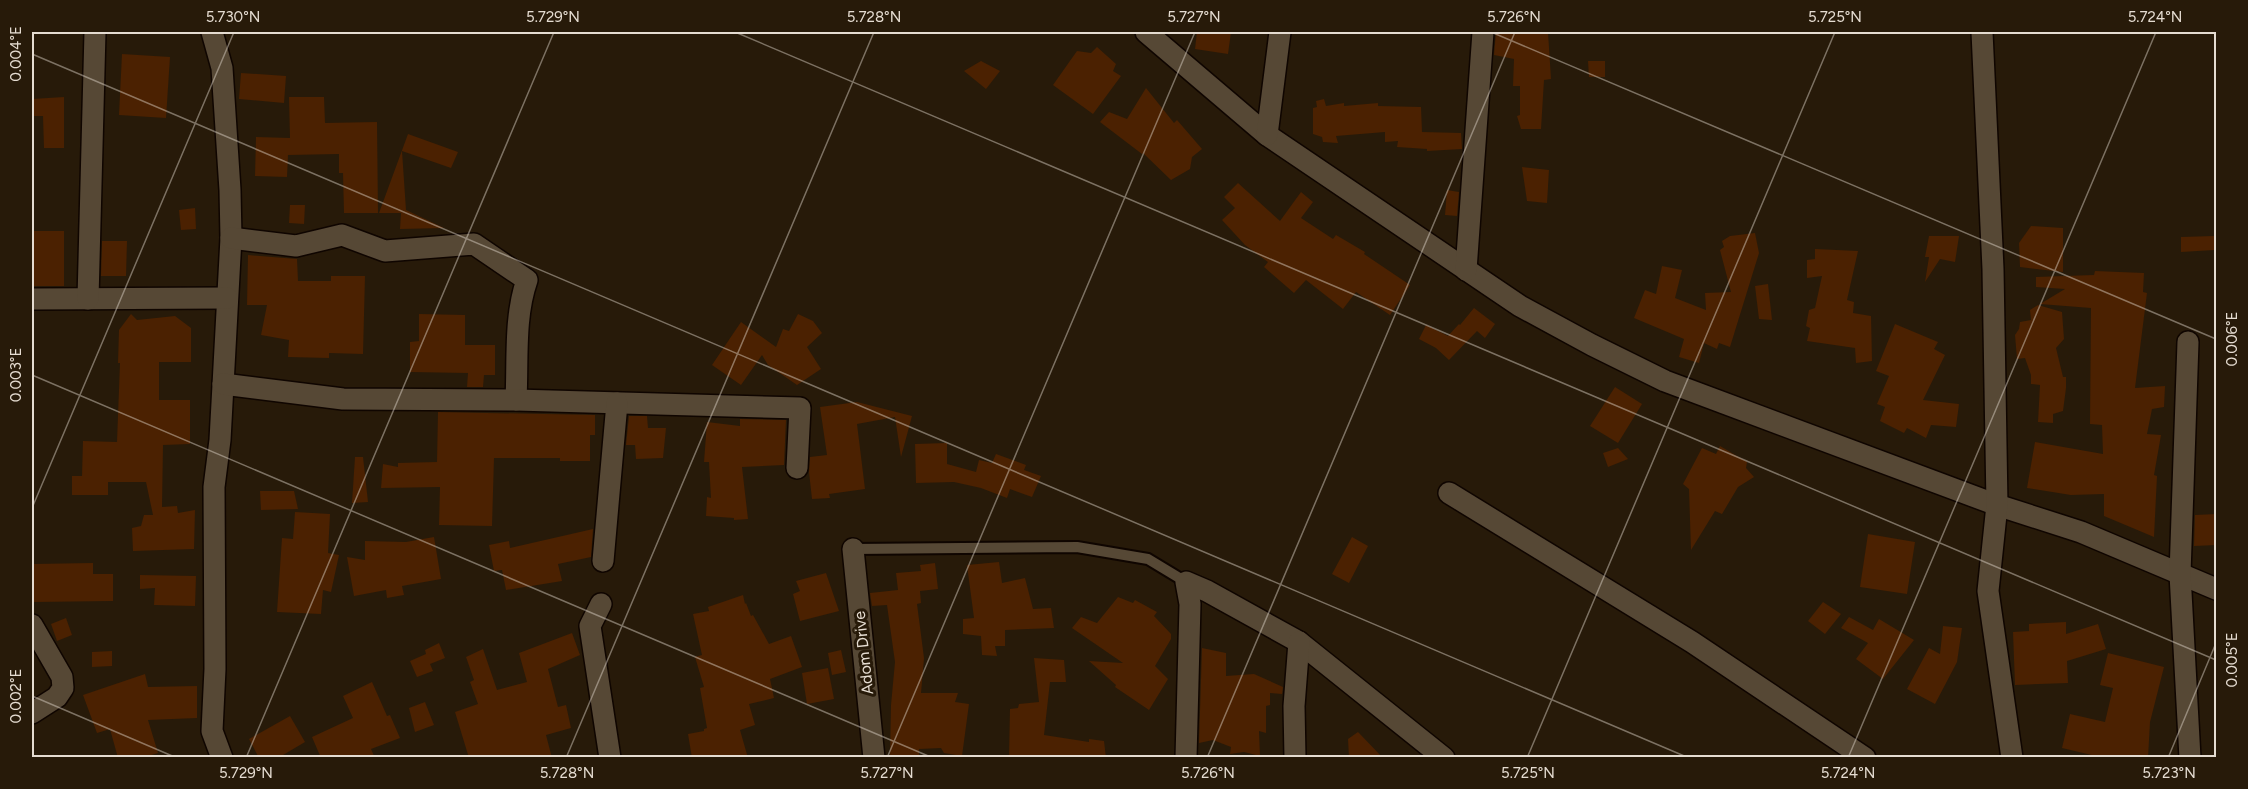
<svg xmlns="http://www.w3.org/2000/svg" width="2248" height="789" viewBox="0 0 2248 789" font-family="Figtree,sans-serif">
<rect width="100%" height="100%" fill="#271a09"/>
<g fill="#4b2101">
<polygon points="1197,32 1231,32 1228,54 1195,49"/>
<polygon points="1496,32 1548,32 1551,79 1544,80 1541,129 1521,129 1517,116 1520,115 1520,86 1513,86 1514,59 1494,55"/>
<polygon points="1097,47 1116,64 1113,71 1121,76 1093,114 1053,85 1077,51 1091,53"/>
<polygon points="122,54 170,57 166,118 119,115"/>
<polygon points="981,61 1000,71 986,89 964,71"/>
<polygon points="1588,61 1605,61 1605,77 1589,77"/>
<polygon points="241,73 286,76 284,103 239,99"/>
<polygon points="1146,88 1174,123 1177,120 1202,149 1192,157 1190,169 1171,180 1143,153 1142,154 1100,122 1109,112 1127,119"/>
<polygon points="64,97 64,148 44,148 43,116 32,116 32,99"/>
<polygon points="289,97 324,97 325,123 377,122 378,213 344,213 343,173 339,173 339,154 288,155 287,177 255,176 256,137 290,138"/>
<polygon points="1324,99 1326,106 1344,103 1344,106 1378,103 1378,106 1421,107 1422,132 1461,133 1462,149 1427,151 1427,149 1397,147 1398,141 1385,142 1385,132 1336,136 1338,143 1323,142 1322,137 1313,134 1313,108 1317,107 1316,101"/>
<polygon points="408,134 458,152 451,168 402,151 406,210 444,228 400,229 401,213 379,213"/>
<polygon points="1522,167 1549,170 1547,203 1527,201"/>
<polygon points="1238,183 1280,221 1301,192 1313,202 1301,218 1333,239 1336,235 1365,252 1364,254 1410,285 1390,315 1356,292 1343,309 1306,280 1294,293 1264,267 1268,262 1245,245 1222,220 1235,208 1224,197"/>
<polygon points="1447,190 1459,192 1457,216 1445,215"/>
<polygon points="290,205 305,205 304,224 289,223"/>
<polygon points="195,208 196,229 181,230 179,210"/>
<polygon points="2031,226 2063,228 2063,272 2020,267 2019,243"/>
<rect x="32" y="231" width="32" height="55"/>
<polygon points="1755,233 1759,253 1730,347 1719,343 1717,349 1704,343 1699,363 1679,357 1684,339 1634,318 1645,290 1656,294 1662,266 1682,270 1675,298 1706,310 1705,293 1731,292 1720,250 1724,247 1722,241 1730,236"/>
<polygon points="1929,236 1959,236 1955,262 1940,259 1925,282 1929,257 1925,257"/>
<polygon points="2214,236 2214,250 2181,252 2181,237"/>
<polygon points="102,241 127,241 126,276 101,276"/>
<polygon points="1815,249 1858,251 1847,300 1854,302 1853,313 1871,316 1872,361 1856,363 1855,348 1807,341 1810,328 1806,326 1809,310 1815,308 1822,276 1807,278 1807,260 1815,259"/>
<polygon points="248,255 297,259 298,281 331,281 331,276 365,276 363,354 329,353 329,358 288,357 289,340 261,335 267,305 247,305"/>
<polygon points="2095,271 2144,273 2143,292 2147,293 2135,388 2165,386 2164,407 2152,409 2147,434 2161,435 2154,475 2157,476 2154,537 2104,516 2104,494 2071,495 2027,488 2035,442 2103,454 2102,425 2090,424 2091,308 2040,304 2065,289 2036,287 2036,277 2094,275"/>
<polygon points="1768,284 1772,320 1759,319 1755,286"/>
<polygon points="2038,305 2062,312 2064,339 2056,348 2063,377 2066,377 2066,388 2063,411 2053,414 2053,423 2038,422 2040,385 2031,384 2031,375 2025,358 2017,359 2015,335 2019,329 2020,322 2031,320 2030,310"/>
<polygon points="1474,308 1495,324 1485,338 1477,331 1449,360 1436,348 1419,339 1426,325 1448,336 1459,324 1460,325"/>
<polygon points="131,314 137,320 175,316 191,328 191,362 159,362 159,400 190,400 190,444 163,445 162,507 177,506 178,513 195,510 194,549 133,551 132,528 141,526 144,515 153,515 146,482 108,482 108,495 72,495 72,476 82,476 83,441 117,442 120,363 118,363 119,330"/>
<polygon points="419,314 465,315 465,345 495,345 495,375 484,375 483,387 467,387 468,373 410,372 410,342 419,341"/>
<polygon points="798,314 813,321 822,333 807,347 821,369 797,385 768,365 762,355 741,385 712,365 741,322 776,347 783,329 789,331"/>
<polygon points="1895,324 1938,342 1934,349 1945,355 1923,400 1959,404 1956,427 1931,425 1926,438 1907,428 1904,433 1880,421 1885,407 1877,404 1889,376 1876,371"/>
<polygon points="1615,387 1642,404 1618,443 1590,426"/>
<polygon points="857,402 912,416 901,457 895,417 857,424 865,489 829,494 830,498 812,499 809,472 810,457 827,455 820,407"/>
<polygon points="438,412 595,415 595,435 590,435 590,461 560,461 560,458 494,458 492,526 439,525 440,487 381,488 383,464 398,467 398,463 437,462"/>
<polygon points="629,416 647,416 648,428 666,428 663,458 636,459 635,445 626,445"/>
<polygon points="740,419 786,420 784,465 742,467 748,519 734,520 734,518 706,516 707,497 711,498 709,462 704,462 707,422 740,426"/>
<polygon points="947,443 947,464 976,472 979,460 992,463 996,454 1026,465 1024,470 1041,476 1032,497 1010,489 1007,498 981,488 954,482 916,483 915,444"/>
<polygon points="1720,446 1747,462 1746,468 1754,477 1738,487 1722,514 1715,511 1691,550 1689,489 1683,484 1702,448 1716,454"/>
<polygon points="1618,448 1628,459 1608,467 1603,453"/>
<polygon points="355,457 363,457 368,502 352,503"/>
<polygon points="260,491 294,491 298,509 261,510"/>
<polygon points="295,512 330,514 328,553 339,555 331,592 323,590 321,614 277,612 282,538 293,539"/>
<polygon points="2217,514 2217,545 2194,546 2195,515"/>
<polygon points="593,529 591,557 558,564 562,581 506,590 502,570 494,571 489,545 509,541 510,548"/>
<polygon points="1868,534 1915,542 1907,594 1860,587"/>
<polygon points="434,537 441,579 402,586 404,595 387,598 386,590 354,596 347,557 365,560 365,541 406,542"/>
<polygon points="1352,537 1368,546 1349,583 1332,574"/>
<polygon points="999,562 1002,583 1025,578 1033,609 1051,608 1054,628 1005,630 1005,646 995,646 997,656 982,655 981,636 963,634 963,619 974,618 967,565"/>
<polygon points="93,563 93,574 113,574 113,601 33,602 33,564"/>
<polygon points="935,563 938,589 920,591 921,603 917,604 924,658 921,693 958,693 955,702 969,704 962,756 944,753 941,748 919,749 919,758 890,758 891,705 895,662 887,605 872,606 870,593 898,590 896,573 921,571 920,565"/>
<polygon points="826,573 839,611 800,621 793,594 800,591 796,581"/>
<polygon points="140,575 196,576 195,606 154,605 155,588 140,589"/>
<polygon points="743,595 745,604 746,603 751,616 753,615 769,644 791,636 802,667 770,679 774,698 749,704 755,725 740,730 748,758 692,758 688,734 704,731 704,729 707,728 700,688 704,687 695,657 702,655 693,614 709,611 708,607"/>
<polygon points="1118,597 1133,603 1135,600 1157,612 1154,616 1171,634 1171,639 1155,666 1168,679 1149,710 1115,687 1116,685 1089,661 1123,663 1072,628 1081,617 1097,623"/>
<polygon points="1823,602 1841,614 1825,634 1808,621"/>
<polygon points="1849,617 1873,630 1879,619 1914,640 1883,679 1856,659 1868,643 1841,628"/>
<polygon points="66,618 72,635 57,641 51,624"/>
<polygon points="2066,622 2066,634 2098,624 2106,649 2067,661 2068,683 2015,685 2013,632 2029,631 2029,624"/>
<polygon points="1943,626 1962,628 1957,662 1935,704 1907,689 1929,648 1940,654"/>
<polygon points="572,633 580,655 548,669 558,707 566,705 571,728 546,735 552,758 469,758 455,712 478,704 470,682 474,680 466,657 483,649 497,690 527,682 519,653"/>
<polygon points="439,643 445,658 430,664 433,671 417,677 410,661 426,654 425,650"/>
<polygon points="1202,648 1226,653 1226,676 1254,674 1283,687 1282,694 1270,693 1270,705 1266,706 1266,733 1259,731 1260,756 1244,752 1230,754 1231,747 1213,740 1199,743"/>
<polygon points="841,650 846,672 832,675 828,653"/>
<polygon points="112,651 112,666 92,667 92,652"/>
<polygon points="2108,653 2164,667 2150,722 2148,758 2100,755 2100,757 2062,748 2070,714 2105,722 2113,688 2100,685"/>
<polygon points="1034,658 1064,660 1066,682 1050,682 1044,735 1089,742 1089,739 1104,741 1106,758 1009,758 1010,709 1018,708 1019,704 1039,702"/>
<polygon points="828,668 834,699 807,704 802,673"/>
<polygon points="145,674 148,687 197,686 197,718 148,720 158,753 142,758 118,758 110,729 97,733 83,695"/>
<polygon points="372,682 387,716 390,715 400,738 371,749 375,758 321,758 312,737 353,718 343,696"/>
<polygon points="425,702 434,725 415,732 409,708"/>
<polygon points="290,716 305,742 278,758 259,758 249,739"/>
<polygon points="1358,732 1383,758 1349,758 1348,739"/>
</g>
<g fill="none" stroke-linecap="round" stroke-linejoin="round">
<defs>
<polyline id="service" points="853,549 1077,547 1148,559 1186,582"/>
<g id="minor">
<polyline points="212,32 222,68 230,190 231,238 220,440 214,487 215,669 212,731 222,758"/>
<polyline points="1146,32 1267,135 1520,306 1592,345 1665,381 1997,505 2081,532 2216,589"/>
<polyline points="1982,32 1993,269 1997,505 1988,591 2012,758"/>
<polyline points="1267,135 1280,32"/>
<path d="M231,238L296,246L342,235L385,251L474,244L527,280C514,317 518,361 516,400"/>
<polyline points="1466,270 1483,32"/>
<polyline points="32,299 227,298"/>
<polyline points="88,299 95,32"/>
<polyline points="2188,342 2180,574 2190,758"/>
<polyline points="223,384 343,399 516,400 800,408 797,468"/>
<polyline points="1449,493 1692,642 1865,758"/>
<polyline points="853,549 874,758"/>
<polyline points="603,561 617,403"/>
<polyline points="601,604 590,626 610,758"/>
<polyline points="32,625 62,677 63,688 57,697 32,713"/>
<polyline points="1186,758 1190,604 1186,582 1207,591 1299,642 1444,758"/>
<polyline points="1295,758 1294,706 1299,642"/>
</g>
</defs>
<use href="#service" stroke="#0f0500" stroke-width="14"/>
<use href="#minor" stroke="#0f0500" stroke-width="24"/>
<use href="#service" stroke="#564835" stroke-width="10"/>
<use href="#minor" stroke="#564835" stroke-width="21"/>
</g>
<path fill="none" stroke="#e5dcd1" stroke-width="1.5" stroke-opacity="0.45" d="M735,32L2216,660M1491,32L2216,339M32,54L1689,758M32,375L933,758M32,508L234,32M32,696L177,758M246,758L554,32M566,758L874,32M887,758L1195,32M1207,758L1515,32M1527,758L1835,32M1848,758L2156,32M2168,758L2216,643"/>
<g text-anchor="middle" stroke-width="6" stroke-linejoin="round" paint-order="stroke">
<g font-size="16" fill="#e5dcd1" stroke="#271a09">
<text transform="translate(863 653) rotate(-96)" y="6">Adom Drive</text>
</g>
</g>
<rect width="2248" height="789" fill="none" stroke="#271a09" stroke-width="66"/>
<rect x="33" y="33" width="2182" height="723" fill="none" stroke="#e5dcd1" stroke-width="2"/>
<g font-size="15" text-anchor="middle" fill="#e5dcd1">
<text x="233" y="22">5.730°N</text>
<text x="553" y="22">5.729°N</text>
<text x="874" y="22">5.728°N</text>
<text x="1194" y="22">5.727°N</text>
<text x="1514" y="22">5.726°N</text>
<text x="1835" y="22">5.725°N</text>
<text x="2155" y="22">5.724°N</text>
<text transform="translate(16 54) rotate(-90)" y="5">0.004°E</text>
<text transform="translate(2232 339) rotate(-90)" y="5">0.006°E</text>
<text transform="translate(16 375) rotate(-90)" y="5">0.003°E</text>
<text transform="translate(2232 660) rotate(-90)" y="5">0.005°E</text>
<text transform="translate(16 696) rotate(-90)" y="5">0.002°E</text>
<text x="246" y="778">5.729°N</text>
<text x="567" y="778">5.728°N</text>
<text x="887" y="778">5.727°N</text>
<text x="1208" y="778">5.726°N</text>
<text x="1528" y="778">5.725°N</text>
<text x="1848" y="778">5.724°N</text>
<text x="2169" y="778">5.723°N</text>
</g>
</svg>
